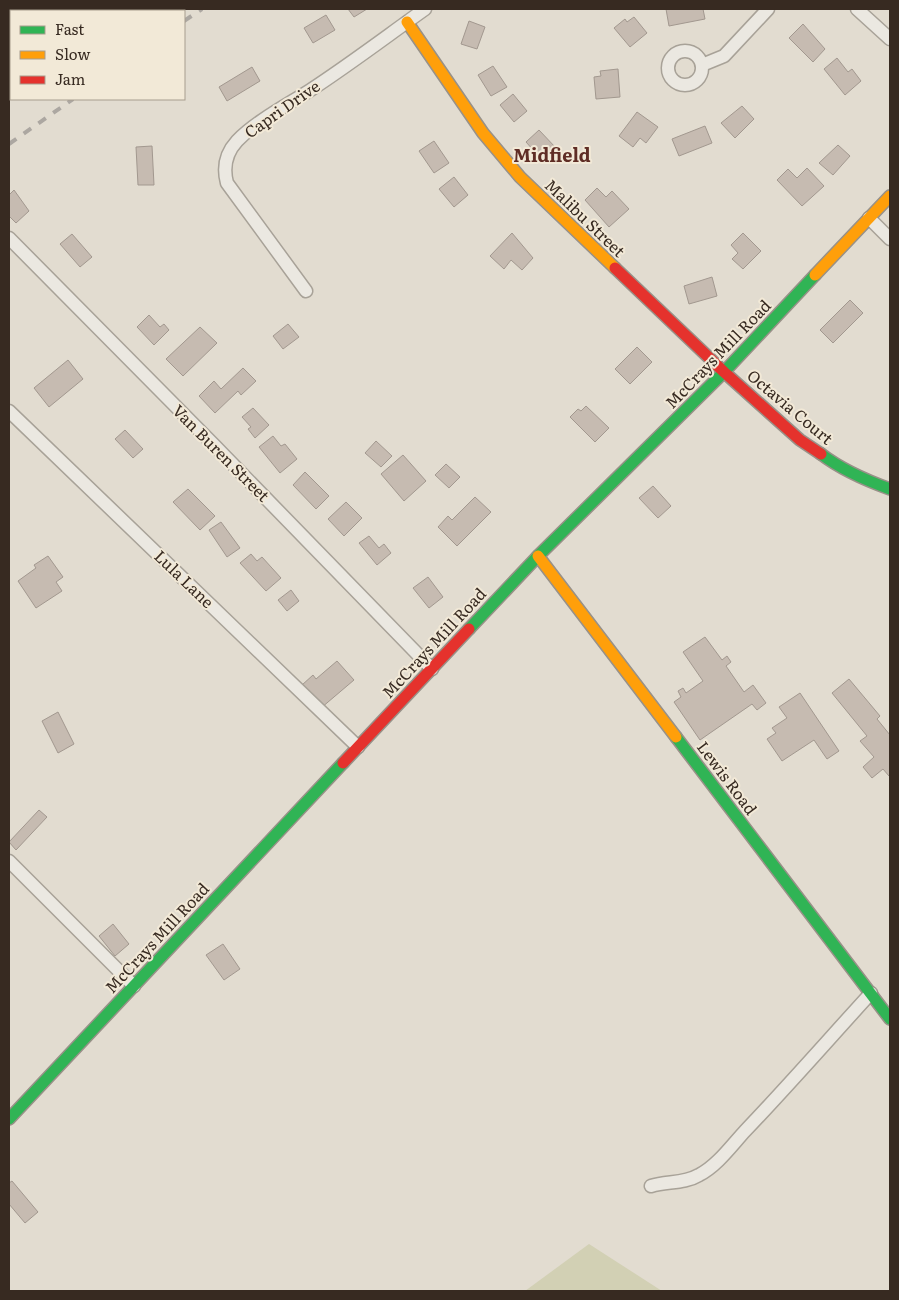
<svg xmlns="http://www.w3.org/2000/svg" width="899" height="1300" viewBox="0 0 899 1300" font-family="Literata,serif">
<rect width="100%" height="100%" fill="#e2dcd0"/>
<polygon fill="#d2d0b4" points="589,1244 662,1291 525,1291"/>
<g fill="#c6bbb1" stroke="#a2988f">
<polygon points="348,9 367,9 354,17"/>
<polygon points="666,9 703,9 705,19 669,26"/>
<polygon points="326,15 335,30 313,43 304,28"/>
<polygon points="634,17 647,33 630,47 614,28 625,19 627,22"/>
<polygon points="469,21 485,27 477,49 461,44"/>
<polygon points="803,24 825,49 813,62 789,38"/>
<polygon points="837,58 848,72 852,69 861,81 845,95 824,69"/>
<polygon points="493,66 507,87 491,96 478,75"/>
<polygon points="252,67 260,81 227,101 219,87"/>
<polygon points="618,69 620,97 596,99 594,77 601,76 600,71"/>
<polygon points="513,94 527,111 514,122 500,105"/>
<polygon points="742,106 754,119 735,138 721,123"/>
<polygon points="637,112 658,127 646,143 640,138 633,147 619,136"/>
<polygon points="705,126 712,143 679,156 672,139"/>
<polygon points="539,130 556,148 543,161 526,142"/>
<polygon points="434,141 449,163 434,173 419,151"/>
<polygon points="838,145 850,156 833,175 819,163"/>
<polygon points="152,146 154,185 138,185 136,147"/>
<polygon points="807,168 824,186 802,206 777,180 788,169 797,178"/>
<polygon points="454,177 468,195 454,207 439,189"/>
<polygon points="597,188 606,197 612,191 629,209 609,227 585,200"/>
<polygon points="14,190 29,211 16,223 9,216 9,195"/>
<polygon points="512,233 533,258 522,270 511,260 504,269 490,256"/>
<polygon points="743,233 761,251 743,269 732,259 738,253 731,245"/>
<polygon points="72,234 92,257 80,267 60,244"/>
<polygon points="712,277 717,296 689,304 684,286"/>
<polygon points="850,300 863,313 833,343 820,330"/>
<polygon points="149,315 160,327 164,324 169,330 154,345 137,327"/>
<polygon points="288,324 299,337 283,349 273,336"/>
<polygon points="200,327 217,343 183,376 166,359"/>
<polygon points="637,347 652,362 630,384 615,369"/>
<polygon points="68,360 83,379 49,407 34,388"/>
<polygon points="243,368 256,381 241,395 238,391 215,413 199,396 214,381 221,389"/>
<polygon points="586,406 609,428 595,442 570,417 578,409 581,411"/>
<polygon points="253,408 269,425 255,438 248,429 251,427 242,417"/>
<polygon points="125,430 143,449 133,458 115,439"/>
<polygon points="273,436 281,446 285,444 297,459 280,473 259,447"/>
<polygon points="376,441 392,456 381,467 365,453"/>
<polygon points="403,455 426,481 404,501 381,474"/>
<polygon points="446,464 460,477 449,488 435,475"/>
<polygon points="305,472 329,496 316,509 293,485"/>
<polygon points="653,486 671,506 658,518 639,498"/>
<polygon points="188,489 215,516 200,530 173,502"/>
<polygon points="475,497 491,512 457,546 438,527 448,516 452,520"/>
<polygon points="346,502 362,518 344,536 328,519"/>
<polygon points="221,522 240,548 227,557 209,530"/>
<polygon points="369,536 379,548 384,544 391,553 377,565 359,543"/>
<polygon points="251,554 257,561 262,557 281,578 266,591 240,563"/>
<polygon points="48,556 63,577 56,582 62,591 36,608 18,581 36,568 34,565"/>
<polygon points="428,577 443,597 429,608 413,588"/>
<polygon points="291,590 299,601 287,611 278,600"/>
<polygon points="705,637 722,660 727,656 731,662 726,666 744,692 753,685 766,703 757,710 752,704 700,740 674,702 681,697 678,691 683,688 686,693 703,681 683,652"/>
<polygon points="337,661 354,680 321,708 302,685 313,675 316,679"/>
<polygon points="849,679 880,716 877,719 890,735 890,775 889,776 883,769 872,778 863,767 874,757 860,741 867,736 832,693"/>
<polygon points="800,693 839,751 827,759 814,740 782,761 767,739 776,733 772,728 787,718 779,707"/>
<polygon points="58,712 74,744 58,753 42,721"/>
<polygon points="39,810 47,817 16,850 9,842"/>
<polygon points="113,924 129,944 115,956 99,936"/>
<polygon points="223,944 240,969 224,980 206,955"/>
<polygon points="12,1181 38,1212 25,1223 9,1204 9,1183"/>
</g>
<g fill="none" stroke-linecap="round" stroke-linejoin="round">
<defs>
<g id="street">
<polyline points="857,9 890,39"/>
<circle cx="685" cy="68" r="17"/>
<polyline points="702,65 724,56 768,9"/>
<polyline points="869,218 890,239"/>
<polyline points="9,238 215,446 432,669"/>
<path d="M306,291L227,183C223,168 226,153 237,141C255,122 287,105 309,91C349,65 387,36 425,9"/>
<polyline points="9,411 358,747"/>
<polyline points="9,861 134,986"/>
<path d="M651,1186C667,1181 684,1184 699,1175C717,1166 732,1145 745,1131C788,1086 829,1039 871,993"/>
</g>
<g id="fast">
<path d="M821,454C842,470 865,480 890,489"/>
<polyline points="469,629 538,556 724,372 815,275"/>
<polyline points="676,737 890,1019"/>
<polyline points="9,1119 343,763"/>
</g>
<g id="slow">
<polyline points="407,22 483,133 520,177 615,268"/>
<polyline points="815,275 890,196"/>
<polyline points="538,556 676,737"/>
</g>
<g id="jam">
<polyline points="615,268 724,372 800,440 821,454"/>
<polyline points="343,763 469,629"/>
</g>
</defs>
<use href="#street" stroke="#a8a298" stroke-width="15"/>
<use href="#fast" stroke="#989188" stroke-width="14"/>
<use href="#slow" stroke="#989188" stroke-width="14"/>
<use href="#jam" stroke="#989188" stroke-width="14"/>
<use href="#street" stroke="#ebe8e1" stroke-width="12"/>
<use href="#fast" stroke="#30b455" stroke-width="11"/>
<use href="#slow" stroke="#ff9f0a" stroke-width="11"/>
<use href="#jam" stroke="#e5322d" stroke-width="11"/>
<g stroke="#aca7a1" stroke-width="4" stroke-dasharray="9 9" stroke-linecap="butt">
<polyline points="184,21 202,9"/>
<polyline points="9,144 73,99"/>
</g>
</g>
<g text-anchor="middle" stroke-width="4" stroke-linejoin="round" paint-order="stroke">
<g font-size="16" fill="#372a21" stroke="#f2e9d7">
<text transform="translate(282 109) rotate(-35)" y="6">Capri Drive</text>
<text transform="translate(585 218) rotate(44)" y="6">Malibu Street</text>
<text transform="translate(718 354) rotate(-46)" y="6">McCrays Mill Road</text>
<text transform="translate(790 407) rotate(40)" y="6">Octavia Court</text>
<text transform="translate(221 453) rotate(45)" y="6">Van Buren Street</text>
<text transform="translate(184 579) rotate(44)" y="6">Lula Lane</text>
<text transform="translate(434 643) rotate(-47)" y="6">McCrays Mill Road</text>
<text transform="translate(727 778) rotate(53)" y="6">Lewis Road</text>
<text transform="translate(157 938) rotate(-47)" y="6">McCrays Mill Road</text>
</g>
<g font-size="18" font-weight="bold" fill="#5f2d25" stroke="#f2e9d7">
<text x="552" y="162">Midfield</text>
</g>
</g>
<rect width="899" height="1300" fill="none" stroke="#372a21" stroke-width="20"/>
<rect x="10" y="10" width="175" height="90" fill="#f2e9d7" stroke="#a79d8e"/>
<rect x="20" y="26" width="25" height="8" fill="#30b455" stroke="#a79d8e"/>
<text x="55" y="35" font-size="15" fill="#372a21">Fast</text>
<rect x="20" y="51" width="25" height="8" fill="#ff9f0a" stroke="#a79d8e"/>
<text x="55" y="60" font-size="15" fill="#372a21">Slow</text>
<rect x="20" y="76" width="25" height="8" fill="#e5322d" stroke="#a79d8e"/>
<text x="55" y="85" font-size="15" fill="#372a21">Jam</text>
</svg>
